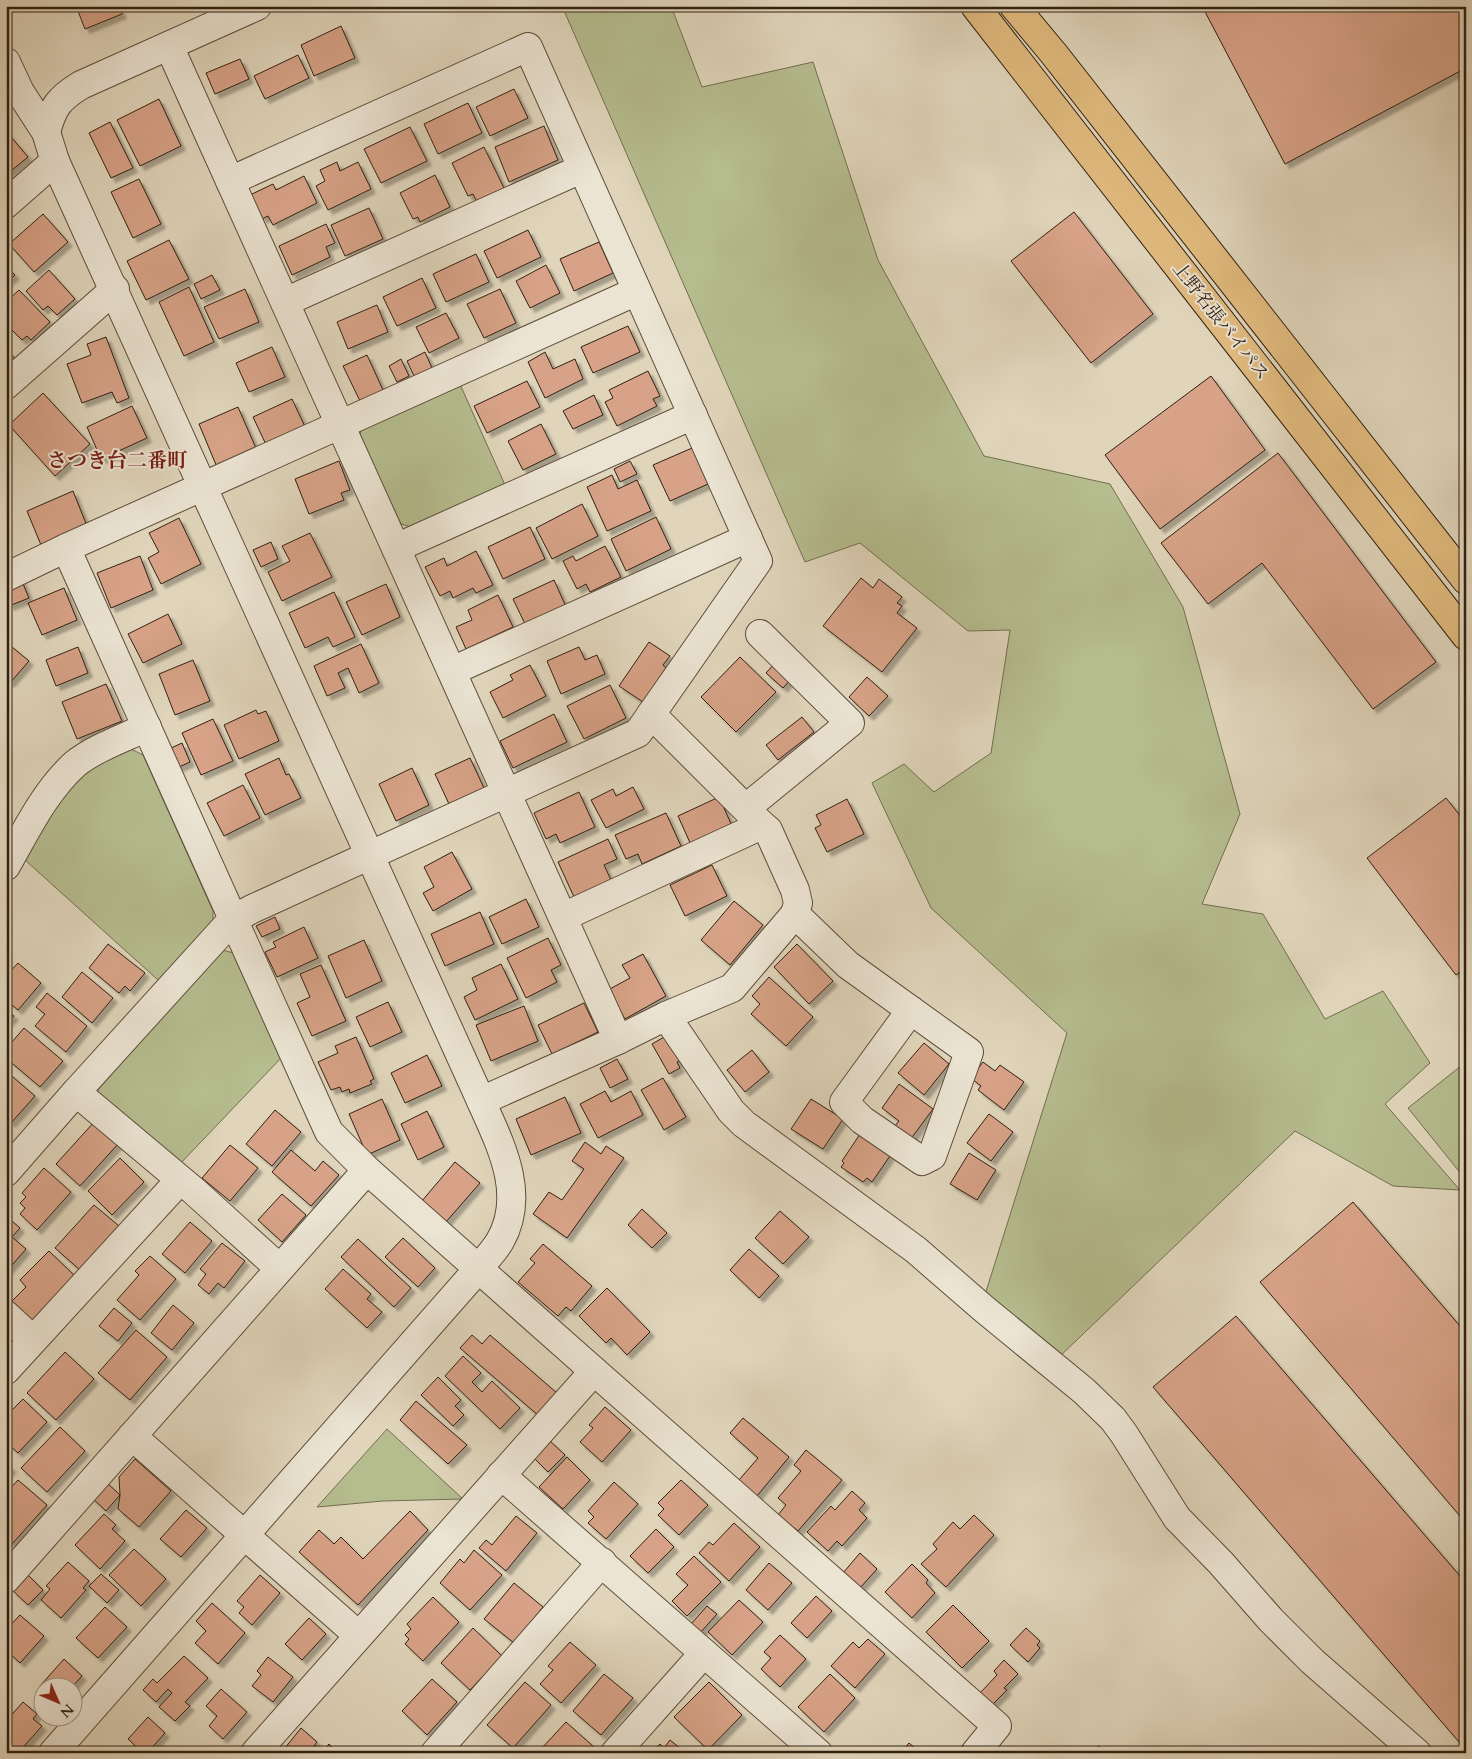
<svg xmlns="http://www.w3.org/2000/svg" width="1472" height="1759" viewBox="0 0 1472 1759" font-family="Cardo,'Noto Serif JP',serif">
<defs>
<filter id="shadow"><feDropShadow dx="4.5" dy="4.5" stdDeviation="1" flood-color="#0004"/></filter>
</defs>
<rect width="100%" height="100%" fill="#e0d5bb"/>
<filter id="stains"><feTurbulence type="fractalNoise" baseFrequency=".004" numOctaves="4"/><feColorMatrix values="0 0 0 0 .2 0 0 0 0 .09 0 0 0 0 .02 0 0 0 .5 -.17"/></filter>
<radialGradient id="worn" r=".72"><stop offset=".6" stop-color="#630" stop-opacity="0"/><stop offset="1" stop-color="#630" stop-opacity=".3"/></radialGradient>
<g fill="#b5bc8e" stroke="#736e4f">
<polygon points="562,6 671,6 702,87 813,62 878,260 984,456 1110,484 1183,607 1240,814 1202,904 1263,914 1325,1019 1383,991 1430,1063 1385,1104 1460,1190 1393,1186 1295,1131 1057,1359 984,1298 1067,1033 931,908 872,783 904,764 934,792 991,753 1010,630 968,631 860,543 805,562"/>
<polygon points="459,382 505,485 411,527 401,524 359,436 364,425"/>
<path d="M131,749L143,755L213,911V923L158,980L25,860C43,829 59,797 86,773C98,763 117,756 131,749Z"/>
<polygon points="222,950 234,953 282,1057 178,1166 99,1100 98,1090"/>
<polygon points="1466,1062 1466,1180 1408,1108"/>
<polygon points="387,1429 463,1499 383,1501 317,1507"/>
</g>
<g fill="#d7a287" stroke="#312010" filter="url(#shadow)">
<polygon points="76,6 118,6 122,14 85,29"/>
<polygon points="1202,6 1466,6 1466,68 1285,164"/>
<polygon points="341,26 355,58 314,76 301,45"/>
<polygon points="298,55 309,78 265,99 254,76"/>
<polygon points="240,59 249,79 215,94 206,73"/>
<polygon points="514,89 528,118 490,136 476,107"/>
<polygon points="159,99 181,146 140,166 117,120"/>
<polygon points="468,103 482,133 438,154 424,124"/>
<polygon points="110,122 133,168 111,178 89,133"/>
<polygon points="544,126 558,160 509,182 495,147"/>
<polygon points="410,127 427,161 381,183 364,149"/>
<polygon points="6,131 28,157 6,175"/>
<polygon points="484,147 504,188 477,202 473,194 468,196 452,163"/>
<polygon points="337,162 340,171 358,162 371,189 328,210 316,186 325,181 320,170"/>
<polygon points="435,175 450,207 420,222 418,217 413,219 400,193"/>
<polygon points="304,176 317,203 273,225 268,216 262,219 250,195 273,184 276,190"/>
<polygon points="139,179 161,224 133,238 111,192"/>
<polygon points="369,208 383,239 345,256 331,225"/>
<polygon points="1074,212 1153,314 1091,363 1011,261"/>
<polygon points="43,214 68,242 34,272 9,244"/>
<polygon points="326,224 335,243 326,247 330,257 292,275 279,246"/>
<polygon points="528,230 541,257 497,278 484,251"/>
<polygon points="169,240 189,279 146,300 127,261"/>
<polygon points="599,242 613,273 574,291 560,259"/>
<polygon points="476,254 489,282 446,302 433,274"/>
<polygon points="546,265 560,293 530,308 516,281"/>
<polygon points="6,266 15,275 6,283"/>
<polygon points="49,270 75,299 57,315 48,306 43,310 26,291"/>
<polygon points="212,275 220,290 201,299 194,284"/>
<polygon points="422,278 436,308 397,326 383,297"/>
<polygon points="189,287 214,342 184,356 159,302"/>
<polygon points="245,289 259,322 219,339 204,307"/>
<polygon points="500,289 516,323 484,338 467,304"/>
<polygon points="19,290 50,322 31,340 27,336 22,340 6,324 6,302"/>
<polygon points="377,305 388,332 348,349 337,322"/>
<polygon points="446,313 459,338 429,353 416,327"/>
<polygon points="628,326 640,352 593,373 581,347"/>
<polygon points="106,337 129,398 117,403 112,392 82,403 67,364 91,355 87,344"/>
<polygon points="272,347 285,377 249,392 236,363"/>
<polygon points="6,349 18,362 6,373"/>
<polygon points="425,352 432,368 414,376 407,361"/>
<polygon points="545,352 553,369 575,359 583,379 545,398 528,362"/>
<polygon points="367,355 383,390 360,401 343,366"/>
<polygon points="401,359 409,376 397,382 389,366"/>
<polygon points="648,371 660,396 653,399 657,406 617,426 605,402 613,398 609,390"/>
<polygon points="1211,376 1265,450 1160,529 1105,455"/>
<polygon points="527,381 540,407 487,433 474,406"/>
<polygon points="43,393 90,444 55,476 9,425"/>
<polygon points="594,395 603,415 573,429 563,411"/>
<polygon points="292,399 308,433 269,451 253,417"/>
<polygon points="132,406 147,438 101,459 87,427"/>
<polygon points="238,407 259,455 219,472 199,424"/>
<polygon points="541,424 556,454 523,470 508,441"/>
<polygon points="692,448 708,484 670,501 653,465"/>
<polygon points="1278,453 1436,662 1373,709 1262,563 1208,604 1161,543"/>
<polygon points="339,461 350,490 341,493 344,500 309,514 295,479"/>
<polygon points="630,461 637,474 620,482 614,469"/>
<polygon points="612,475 618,489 637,480 651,511 607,531 587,487"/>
<polygon points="73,491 87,526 41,545 27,511"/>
<polygon points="582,504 598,536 552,559 536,528"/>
<polygon points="656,517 671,549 626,571 611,539"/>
<polygon points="179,518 201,564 161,584 148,558 159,552 149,533"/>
<polygon points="530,527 545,559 503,579 488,547"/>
<polygon points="310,533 332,577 282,601 268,572 290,561 282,546"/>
<polygon points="271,542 278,559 261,567 253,550"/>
<polygon points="605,546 621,577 590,592 586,584 577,589 563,561 573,556 576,561"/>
<polygon points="476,551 493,585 476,593 473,588 453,598 450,591 440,596 425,567 444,558 447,566"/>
<polygon points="140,556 153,590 111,608 97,573"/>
<polygon points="861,578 873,588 879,579 902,597 897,603 902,606 897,613 917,628 882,672 823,626"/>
<polygon points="21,579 29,598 9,606 6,598 6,585"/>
<polygon points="554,580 567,609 527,628 513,599"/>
<polygon points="386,584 400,617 362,635 346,602"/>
<polygon points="64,588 77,620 42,635 28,603"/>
<polygon points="334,592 355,637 333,647 328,637 305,648 289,613"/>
<polygon points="498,595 513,627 466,649 456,627 472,620 468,610"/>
<polygon points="168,614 182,644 143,663 128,634"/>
<polygon points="6,642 29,661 10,683 6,680"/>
<polygon points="649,642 670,656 663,665 666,668 643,702 619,686"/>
<polygon points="361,644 379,683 359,693 348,668 338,673 345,688 327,696 314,666"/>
<polygon points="78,647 88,673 56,686 46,660"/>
<polygon points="579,647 585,660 597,655 605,674 561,694 547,661"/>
<polygon points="740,657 776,692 736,732 701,697"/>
<polygon points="193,660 210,701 175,715 159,674"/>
<polygon points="775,663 791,679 783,688 766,673"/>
<polygon points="530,665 546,696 503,718 490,692 513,680 510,675"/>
<polygon points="867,677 888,696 869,716 849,697"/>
<polygon points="106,684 122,721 77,739 62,702"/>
<polygon points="610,685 626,718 584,739 567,706"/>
<polygon points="256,710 258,714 266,711 279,741 239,759 224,725"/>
<polygon points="554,714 567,742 513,768 500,741"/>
<polygon points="802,717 814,732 778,760 766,745"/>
<polygon points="213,719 233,761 201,775 182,733"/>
<polygon points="182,743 190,762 177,768 169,749"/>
<polygon points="279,758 286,775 289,774 301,798 265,815 245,774"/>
<polygon points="470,758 484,788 449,804 435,774"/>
<polygon points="412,768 429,805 396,821 379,784"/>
<polygon points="243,785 260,818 224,836 207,803"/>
<polygon points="633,787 644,809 606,828 591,800 613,789 616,796"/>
<polygon points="579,792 595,827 560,843 556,834 546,839 534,813"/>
<polygon points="719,797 732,826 691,845 678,816"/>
<polygon points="1446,798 1466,823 1466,967 1456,975 1367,858"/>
<polygon points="847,799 864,834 827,852 815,828 821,825 816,815"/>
<polygon points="666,813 681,846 642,864 638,854 626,859 615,835"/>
<polygon points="608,839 617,859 604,865 611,880 574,897 558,862"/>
<polygon points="452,852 472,889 433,911 423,893 434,887 424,867"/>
<polygon points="712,865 727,896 685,916 670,885"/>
<polygon points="526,899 539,927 502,944 489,917"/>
<polygon points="734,901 763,925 730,965 701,940"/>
<polygon points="480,912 494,944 445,966 431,934"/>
<polygon points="275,917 280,929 262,937 256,926"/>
<polygon points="304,927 318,958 277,977 265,952 276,947 273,942"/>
<polygon points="548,938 561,965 551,970 557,982 526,998 507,958"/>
<polygon points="364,940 382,981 346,998 328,956"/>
<polygon points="108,944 145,973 130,991 125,986 119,993 89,968"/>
<polygon points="797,944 833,981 809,1004 774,967"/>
<polygon points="643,954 666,996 625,1019 608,990 630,978 622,965"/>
<polygon points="18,963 41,983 18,1010 6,1000 6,976"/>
<polygon points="501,964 518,999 475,1020 464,997 477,990 472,978"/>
<polygon points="321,965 346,1021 312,1036 297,1003 310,997 300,974"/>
<polygon points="82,972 113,998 92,1023 62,997"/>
<polygon points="769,977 813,1017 786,1046 751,1014 760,1004 752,996"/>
<polygon points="47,993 87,1026 66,1052 35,1026 45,1014 36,1007"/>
<polygon points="388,1002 402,1032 370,1047 356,1017"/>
<polygon points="584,1003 598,1032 552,1054 538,1025"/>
<polygon points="524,1006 538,1041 491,1061 476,1025"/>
<polygon points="6,1009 14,1016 6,1024"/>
<polygon points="24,1028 63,1061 40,1087 6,1058 6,1049"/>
<polygon points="671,1033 685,1058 677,1062 680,1068 669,1074 652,1044"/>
<polygon points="356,1037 374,1079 370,1081 372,1084 350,1093 349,1089 342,1092 340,1087 331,1090 318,1062 338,1053 335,1046"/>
<polygon points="924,1043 949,1064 924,1095 898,1073"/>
<polygon points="752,1050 769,1072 745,1092 727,1070"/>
<polygon points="427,1055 442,1086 405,1103 391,1073"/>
<polygon points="617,1059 628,1079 610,1088 600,1068"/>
<polygon points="983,1062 995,1071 1000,1065 1024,1082 1004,1110 978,1090 981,1086 971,1078"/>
<polygon points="6,1071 35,1096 11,1123 6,1119"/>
<polygon points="663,1078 686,1117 664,1130 641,1090"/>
<polygon points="899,1084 933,1109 910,1140 893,1128 899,1121 882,1108"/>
<polygon points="605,1091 611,1102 631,1091 643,1115 598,1138 580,1104"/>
<polygon points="565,1097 581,1133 531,1155 516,1119"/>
<polygon points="382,1099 400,1140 367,1155 349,1114"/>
<polygon points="811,1099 843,1119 823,1149 791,1129"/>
<polygon points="275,1110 301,1132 272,1166 246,1144"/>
<polygon points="427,1111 444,1147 418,1160 401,1124"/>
<polygon points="989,1114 1013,1132 991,1161 967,1143"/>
<polygon points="95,1121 119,1143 80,1186 56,1164"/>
<polygon points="862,1131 888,1150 886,1153 890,1156 872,1182 867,1178 863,1182 841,1167 844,1163 842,1161"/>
<polygon points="585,1142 601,1154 606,1146 624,1158 567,1238 533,1214 549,1192 562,1200 584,1169 572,1161"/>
<polygon points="230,1145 258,1168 230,1201 202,1178"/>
<polygon points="291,1150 315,1171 323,1161 339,1175 311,1206 272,1172"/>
<polygon points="969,1153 996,1170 977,1200 950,1184"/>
<polygon points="120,1158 144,1182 112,1215 88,1191"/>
<polygon points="455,1162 480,1183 445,1223 421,1202"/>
<polygon points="44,1168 71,1192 37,1230 20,1214 25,1208 20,1203 26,1197 22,1193"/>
<polygon points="282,1194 306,1215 282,1242 258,1220"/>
<polygon points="1353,1202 1466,1333 1466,1523 1260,1282"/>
<polygon points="94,1205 119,1226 80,1270 55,1248"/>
<polygon points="642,1209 667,1233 652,1248 628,1225"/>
<polygon points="780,1211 809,1237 783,1264 755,1238"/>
<polygon points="6,1216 20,1228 12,1237 26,1249 6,1272"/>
<polygon points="190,1222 212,1241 185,1273 162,1254"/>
<polygon points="403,1238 435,1268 418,1287 385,1257"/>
<polygon points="358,1239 411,1288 394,1307 341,1257"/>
<polygon points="222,1243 245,1261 224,1288 218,1283 209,1294 198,1285 206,1274 200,1269"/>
<polygon points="543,1244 592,1286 571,1311 566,1307 558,1316 518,1282 535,1263 530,1259"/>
<polygon points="749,1249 779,1276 759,1298 730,1270"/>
<polygon points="49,1251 75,1276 32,1320 12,1301 26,1287 20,1280"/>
<polygon points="150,1256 176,1279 140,1320 117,1300 139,1275 135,1271"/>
<polygon points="343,1269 371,1294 367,1299 382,1312 367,1328 325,1289"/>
<polygon points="607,1288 650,1332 627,1355 611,1338 606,1343 579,1316"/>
<polygon points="173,1305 194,1323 172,1350 151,1333"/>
<polygon points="114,1308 132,1323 118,1341 99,1326"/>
<polygon points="1236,1316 1466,1583 1466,1750 1153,1387"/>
<polygon points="136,1330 167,1357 130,1400 98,1373"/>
<polygon points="472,1335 482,1344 490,1335 558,1394 539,1416 460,1348"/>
<polygon points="65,1352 94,1379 56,1420 27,1393"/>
<polygon points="463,1356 481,1373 472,1382 482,1392 492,1381 520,1408 500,1429 445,1376"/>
<polygon points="438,1377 461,1400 455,1406 464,1415 453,1426 421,1395"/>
<polygon points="23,1399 47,1422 18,1453 6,1442 6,1416"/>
<polygon points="416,1401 467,1445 448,1464 400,1420"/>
<polygon points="605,1407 631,1430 602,1462 580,1442 593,1428 589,1425"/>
<polygon points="743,1418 789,1457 757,1496 739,1480 758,1458 730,1433"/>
<polygon points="60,1427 85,1451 47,1492 21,1468"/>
<polygon points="549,1440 565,1455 548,1472 533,1457"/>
<polygon points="806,1450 842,1480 798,1531 778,1515 786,1505 778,1498 801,1471 794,1465"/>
<polygon points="567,1457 590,1480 563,1509 539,1487"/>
<polygon points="135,1459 171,1491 139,1527 118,1509 120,1495 119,1477"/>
<polygon points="6,1464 12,1468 6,1475"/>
<polygon points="18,1480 47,1505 12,1544 6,1539 6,1493"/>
<polygon points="681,1480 708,1505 679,1535 658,1515 664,1509 658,1503"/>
<polygon points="105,1481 120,1495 106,1511 90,1496"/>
<polygon points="614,1482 638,1504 606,1539 588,1523 594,1517 588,1511"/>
<polygon points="852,1491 865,1503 859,1510 867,1518 842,1546 837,1541 828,1551 807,1532 831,1506 835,1510"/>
<polygon points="186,1510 207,1528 181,1557 160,1539"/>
<polygon points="410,1511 428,1530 358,1605 299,1552 319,1530 334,1544 341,1537 363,1559"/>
<polygon points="104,1514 116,1525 112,1529 125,1541 100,1569 75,1545"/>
<polygon points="974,1515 994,1535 946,1587 921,1564 937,1549 933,1544 953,1522 960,1529"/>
<polygon points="516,1516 537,1533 506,1571 479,1548 486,1540 492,1545"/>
<polygon points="734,1523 760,1547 729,1581 699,1553 709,1542 713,1545"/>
<polygon points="656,1529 674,1547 648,1573 630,1556"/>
<polygon points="134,1549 166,1579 141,1606 109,1575"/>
<polygon points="474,1550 502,1575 470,1610 440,1583 460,1559 464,1563"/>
<polygon points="860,1553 877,1569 860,1588 843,1573"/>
<polygon points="694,1556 721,1582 687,1616 672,1601 688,1585 676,1574"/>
<polygon points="68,1562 89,1581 83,1588 86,1590 61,1618 41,1600 50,1589 46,1586"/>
<polygon points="769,1563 792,1583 768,1610 746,1590"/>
<polygon points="912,1564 928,1580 926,1583 935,1593 912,1618 885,1592"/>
<polygon points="27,1574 43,1590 28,1605 12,1590"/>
<polygon points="101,1574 119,1590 107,1603 89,1586"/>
<polygon points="260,1575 280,1593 252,1625 239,1613 244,1607 237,1601"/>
<polygon points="514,1583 543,1607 514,1643 484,1619"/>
<polygon points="816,1596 832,1611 807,1638 791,1623"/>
<polygon points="433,1597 459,1622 423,1661 405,1644 409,1639 405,1635 411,1629 407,1624"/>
<polygon points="739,1600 763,1622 732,1655 708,1632"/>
<polygon points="212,1603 245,1633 218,1664 195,1643 206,1631 196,1621"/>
<polygon points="953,1605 989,1641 962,1668 926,1632"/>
<polygon points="707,1606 717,1614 701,1632 691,1624"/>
<polygon points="105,1607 127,1627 98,1658 76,1638"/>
<polygon points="20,1615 44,1636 20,1663 6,1650 6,1630"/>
<polygon points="309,1618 326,1634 302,1660 285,1644"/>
<polygon points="473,1628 502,1656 470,1690 441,1663"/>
<polygon points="1026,1628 1040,1641 1037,1645 1040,1648 1028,1662 1010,1645"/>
<polygon points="780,1635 806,1659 780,1687 761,1669 771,1658 764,1652"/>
<polygon points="868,1639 885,1654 855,1688 831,1666 853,1642 859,1648"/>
<polygon points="570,1642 596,1665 561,1703 540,1684 553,1670 548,1666"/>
<polygon points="184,1656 208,1678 185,1702 190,1706 175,1721 159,1707 172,1693 168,1689 156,1702 143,1690 153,1679 157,1683"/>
<polygon points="268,1657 293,1677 273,1702 252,1686 261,1675 257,1671"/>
<polygon points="64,1659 82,1676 72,1687 42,1686 42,1689 40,1686"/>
<polygon points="1004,1660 1018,1674 1004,1688 1007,1690 992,1705 980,1693 997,1675 994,1671"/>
<polygon points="604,1674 633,1698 601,1735 573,1711"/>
<polygon points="830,1674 855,1698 824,1732 798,1707"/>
<polygon points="432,1679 457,1702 427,1735 402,1711"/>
<polygon points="525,1682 551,1705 513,1748 487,1725"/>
<polygon points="709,1682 742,1715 708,1750 674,1717"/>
<polygon points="221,1689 247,1712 223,1739 209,1726 217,1716 206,1706"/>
<polygon points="23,1702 37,1714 33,1719 42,1726 18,1753 11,1753 6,1749 6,1721"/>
<polygon points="148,1717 165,1733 147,1753 143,1753 128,1739"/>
<polygon points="566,1722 594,1747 588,1753 547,1753 542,1748"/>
<polygon points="301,1728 317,1742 309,1753 281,1753"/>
<polygon points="670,1740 686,1753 652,1753 660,1744 664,1748"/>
<polygon points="909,1743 921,1753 901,1753"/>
<polygon points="329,1744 338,1753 322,1753"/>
<polygon points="1098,1746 1114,1753 1094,1753"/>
<polygon points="1032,1747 1038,1753 1027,1753"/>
</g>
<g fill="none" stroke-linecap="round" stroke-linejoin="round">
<defs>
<g id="minor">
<polyline points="169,46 618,1040 481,1101"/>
<path d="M6,62L20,92L46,132L55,161L481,1101C500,1144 527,1194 500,1241C495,1250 486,1259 479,1268L53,1753"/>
<path d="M46,132C53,107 58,99 81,85L257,6"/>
<polyline points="6,204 55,161"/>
<polyline points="637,291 66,548 329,1132 367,1170 594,1371 997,1726 975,1753"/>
<polyline points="285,302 581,169"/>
<polyline points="6,385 115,289"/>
<polyline points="396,548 693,415"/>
<polyline points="6,577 66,548"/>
<polyline points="452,671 748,538"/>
<polyline points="746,808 850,723 760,634"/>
<path d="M6,866C26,831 45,791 75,764C95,748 124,738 147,727"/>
<polyline points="795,914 848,965 969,1052 932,1156 922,1161 862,1120 844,1102 911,1010"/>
<polyline points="563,917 762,825 651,714"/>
<polyline points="666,1016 731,1111 744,1124 916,1250 984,1309 1084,1391 1113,1419 1124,1434 1177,1518 1221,1563 1271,1620 1312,1661 1417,1753"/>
<polyline points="618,1040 666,1016 732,988 795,914 798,903 795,890 768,830 762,825"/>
<polyline points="76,1092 232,920 252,909 638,733 758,561 528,47 230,181"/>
<polyline points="6,1172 76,1092 194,1191 279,1268"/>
<polyline points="6,1315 32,1339"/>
<polyline points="6,1370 180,1180"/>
<polyline points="132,1436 358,1635"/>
<polyline points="501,1475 818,1753"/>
<polyline points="6,1579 367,1170"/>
<polyline points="255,1753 594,1371"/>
<polyline points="435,1753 602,1562"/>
<polyline points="615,1753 704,1653"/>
</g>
<g id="highway">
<polyline points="975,6 1466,636"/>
<polyline points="1014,6 1054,54 1466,580"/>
</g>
</defs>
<use href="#minor" stroke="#5d4d3b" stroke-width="30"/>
<use href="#highway" stroke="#312010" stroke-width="30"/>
<use href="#minor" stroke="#ebe4d3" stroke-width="28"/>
<use href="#highway" stroke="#e0ba7e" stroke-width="28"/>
</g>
<g text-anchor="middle" stroke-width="4" stroke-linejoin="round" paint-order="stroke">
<g font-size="18" fill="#312010" stroke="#ebe4d3">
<text transform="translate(1221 321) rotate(52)" y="6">上野名張バイパス</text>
</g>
<g font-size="20" font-weight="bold" fill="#7a1f14" stroke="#ebe4d3">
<text x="117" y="467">さつき台二番町</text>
</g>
</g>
<rect width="1472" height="1759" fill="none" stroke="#e0d5bb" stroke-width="25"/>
<rect x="8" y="8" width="1457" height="1744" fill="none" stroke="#312010" stroke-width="2.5"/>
<rect x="12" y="12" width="1447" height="1734" fill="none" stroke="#312010"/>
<g transform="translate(58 1702) rotate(135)"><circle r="24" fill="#ebe4d3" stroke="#a19685"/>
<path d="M0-4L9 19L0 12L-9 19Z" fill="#8f2418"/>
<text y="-8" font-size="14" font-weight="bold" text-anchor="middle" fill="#312010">N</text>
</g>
<rect width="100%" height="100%" filter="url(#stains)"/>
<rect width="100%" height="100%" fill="url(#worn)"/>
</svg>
